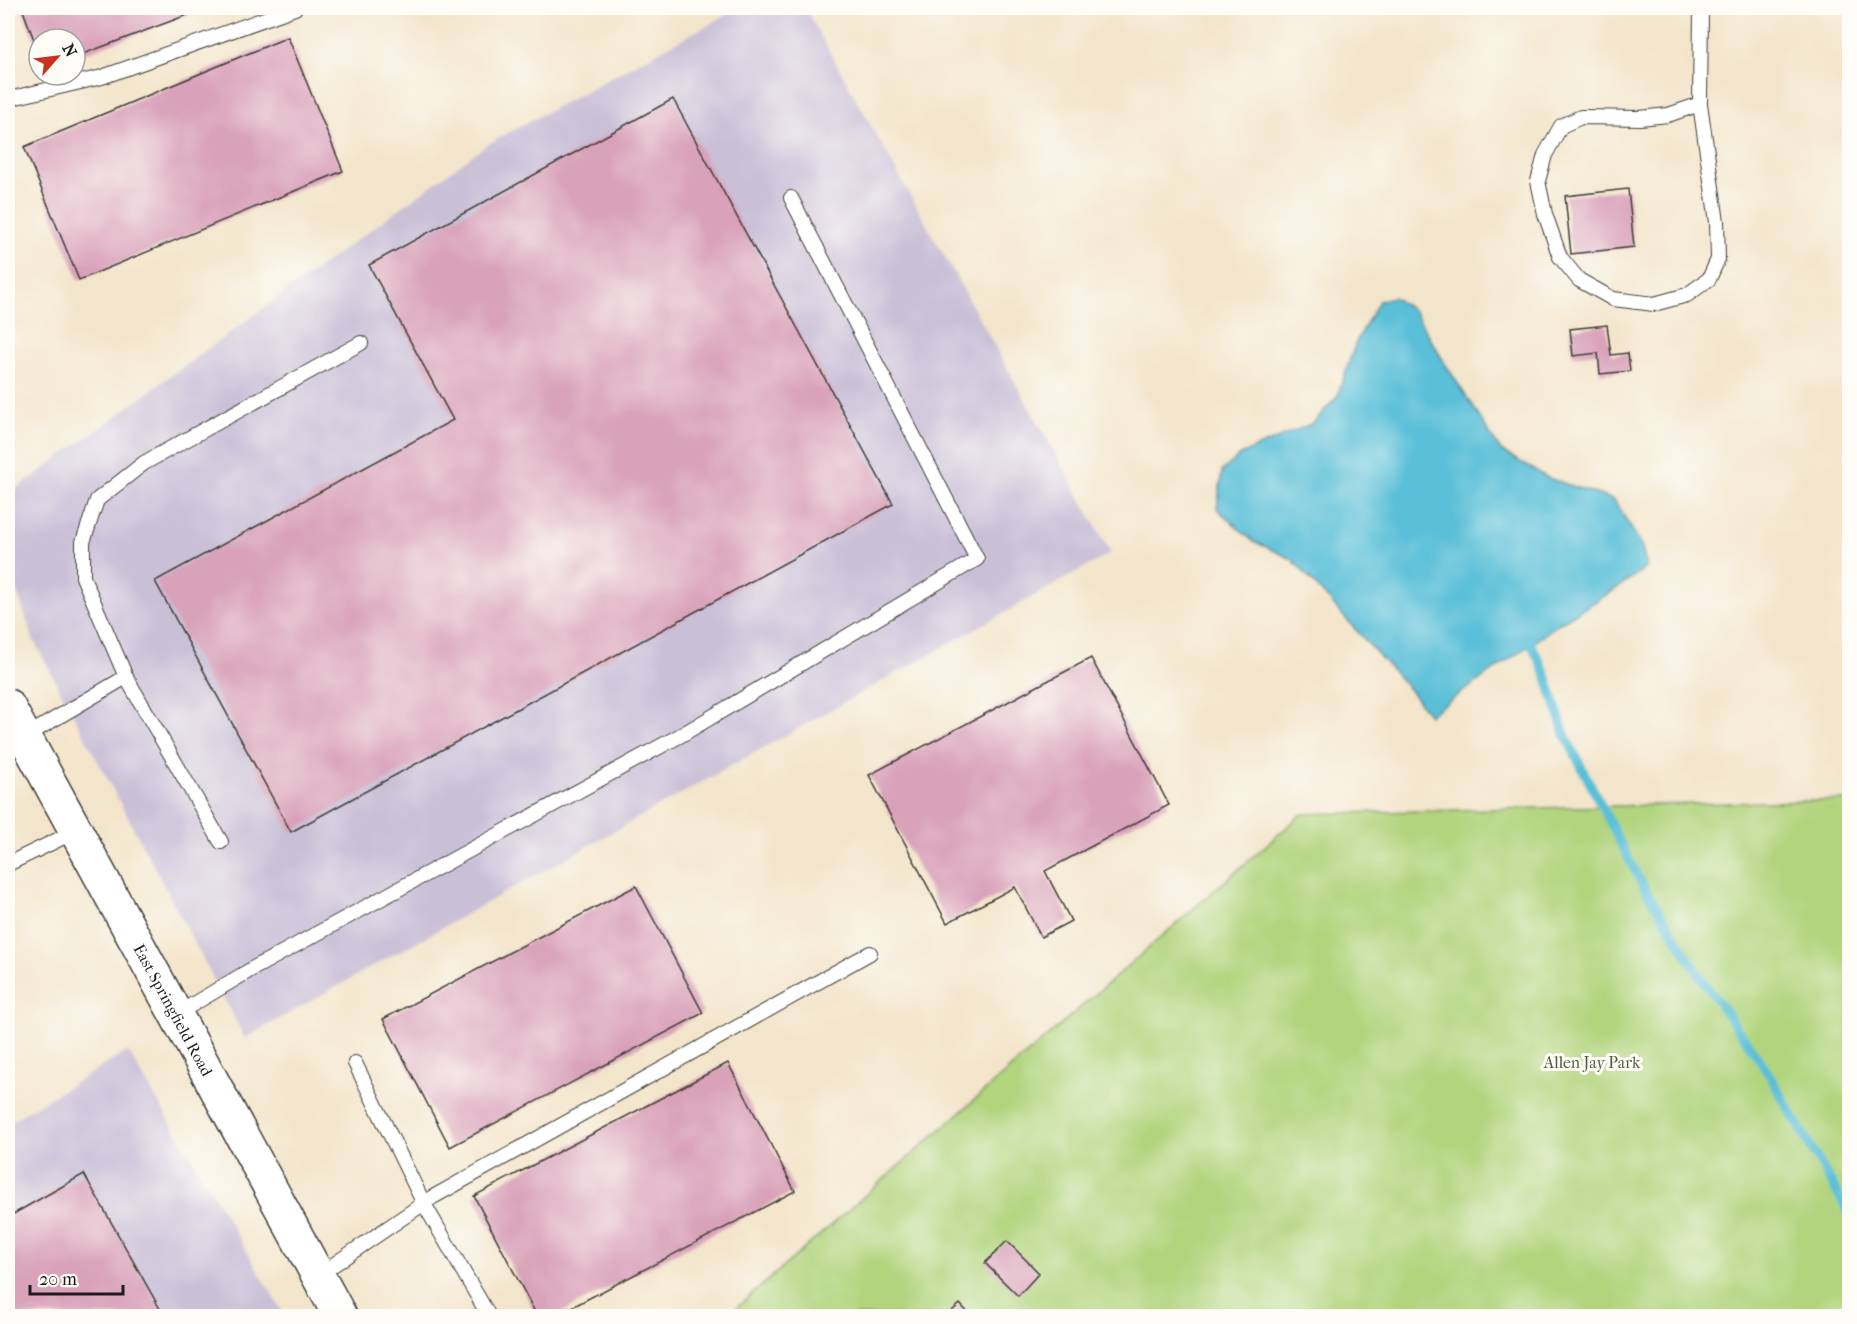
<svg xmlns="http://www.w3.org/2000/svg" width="1857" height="1324" viewBox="0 0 1857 1324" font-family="'IM FELL French Canon',serif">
<rect width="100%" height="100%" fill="#fdfcf7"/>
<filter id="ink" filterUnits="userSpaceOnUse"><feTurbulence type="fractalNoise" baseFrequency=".0167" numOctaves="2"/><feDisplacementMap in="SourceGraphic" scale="12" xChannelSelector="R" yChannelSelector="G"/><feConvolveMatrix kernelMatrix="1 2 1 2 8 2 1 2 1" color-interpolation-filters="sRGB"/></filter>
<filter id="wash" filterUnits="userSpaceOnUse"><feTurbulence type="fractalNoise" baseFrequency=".008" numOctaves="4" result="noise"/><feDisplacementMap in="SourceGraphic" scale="24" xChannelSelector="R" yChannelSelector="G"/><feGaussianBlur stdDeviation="1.35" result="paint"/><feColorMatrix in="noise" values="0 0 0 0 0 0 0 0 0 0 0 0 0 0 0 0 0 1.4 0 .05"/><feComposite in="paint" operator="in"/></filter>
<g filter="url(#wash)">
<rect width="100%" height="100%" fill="#f3e5cb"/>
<g fill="#c9bfd7">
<polygon points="739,8 805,8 1111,553 245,1038 33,639 8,565 8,495 488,144"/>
<polygon points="128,1051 285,1316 8,1316 8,1123"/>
</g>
<polygon fill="#b1d47d" stroke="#66784c" stroke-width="1.5" points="1849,800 1849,1316 727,1316 1302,814"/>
<polygon fill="#5abfd8" stroke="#3b6e7a" stroke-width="1.5" points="1393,297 1414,311 1446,365 1501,451 1548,478 1614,500 1641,544 1647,567 1614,590 1558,624 1533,643 1429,715 1409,689 1292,559 1253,541 1217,509 1222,471 1242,454 1313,423 1337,397 1356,342 1379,301"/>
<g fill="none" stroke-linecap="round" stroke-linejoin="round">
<polyline stroke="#5abfd8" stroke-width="9" points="1527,635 1546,675 1565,735 1639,879 1701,978 1764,1066 1850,1215"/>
</g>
<g id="blocks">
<g fill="#d9a2b9">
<polygon points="22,8 206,8 75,57 75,39 39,39 39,53"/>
<polygon points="288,37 343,171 79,280 24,147"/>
<polygon points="673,99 893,504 291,832 155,581 453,420 369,265"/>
<polygon points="1628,189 1634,247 1571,254 1565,196"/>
<polygon points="1607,325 1611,355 1628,353 1630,371 1600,374 1598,353 1573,356 1570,329"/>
<polygon points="1091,658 1169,805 1045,871 1071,921 1041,937 1015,887 947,923 869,775"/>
<polygon points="636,886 703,1013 450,1147 383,1019"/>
<polygon points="728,1063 795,1191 555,1316 537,1316 474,1196"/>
<polygon points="84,1174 164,1316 8,1316 8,1217"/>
<polygon points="1007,1241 1039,1273 1018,1296 985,1263"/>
<polygon points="960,1304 971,1316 946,1316"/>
</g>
</g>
</g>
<g filter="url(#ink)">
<use href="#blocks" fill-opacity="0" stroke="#3c3a36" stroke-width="1.5"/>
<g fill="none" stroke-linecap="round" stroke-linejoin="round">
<defs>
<g id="lane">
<polyline points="8,99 102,77 295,8"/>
<polyline points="1700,104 1668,115 1640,118 1581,117 1561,126 1545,155 1538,181 1545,214 1560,257 1579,280 1613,299 1654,304 1687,295 1709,279 1718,259 1717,222 1700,104 1701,8"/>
<polyline points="126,677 221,842"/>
<polyline points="24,737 126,677 83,577 83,542 97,500 144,463 361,343"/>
<polyline points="8,864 76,831"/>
<polyline points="175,1015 252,969 683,734 977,559 791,198"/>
<polyline points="355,1063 424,1204 489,1316"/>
<polyline points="317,1276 433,1197 870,953"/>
</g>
<g id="secondary">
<path id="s1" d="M8,706L340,1316"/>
</g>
</defs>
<use href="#lane" stroke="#3c3a36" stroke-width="16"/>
<use href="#secondary" stroke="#3c3a36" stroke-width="36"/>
<use href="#lane" stroke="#fff" stroke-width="14"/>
<use href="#secondary" stroke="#fff" stroke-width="33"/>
</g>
</g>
<g text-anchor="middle" stroke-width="6" stroke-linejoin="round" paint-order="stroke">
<g font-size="16" fill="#1c1c1c" stroke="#fdfcf7">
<text dy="6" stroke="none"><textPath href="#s1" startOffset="346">East Springfield Road</textPath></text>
</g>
<g font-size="16" fill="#505c3e" stroke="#fdfcf7">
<text x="1592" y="1068">Allen Jay Park</text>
</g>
</g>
<rect width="1857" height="1324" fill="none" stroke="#fdfcf7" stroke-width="30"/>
<g transform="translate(57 57) rotate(62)"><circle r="28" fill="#fdfcf7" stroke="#a3a29f" stroke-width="1.5"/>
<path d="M0-4.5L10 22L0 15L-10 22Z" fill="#c8321e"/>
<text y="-9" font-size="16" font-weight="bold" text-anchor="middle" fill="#1c1c1c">N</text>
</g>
<path d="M30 1285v9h93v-9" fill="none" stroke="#1c1c1c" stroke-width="3"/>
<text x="39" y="1285" font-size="18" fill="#1c1c1c" stroke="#fdfcf7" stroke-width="4.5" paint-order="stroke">20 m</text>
</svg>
